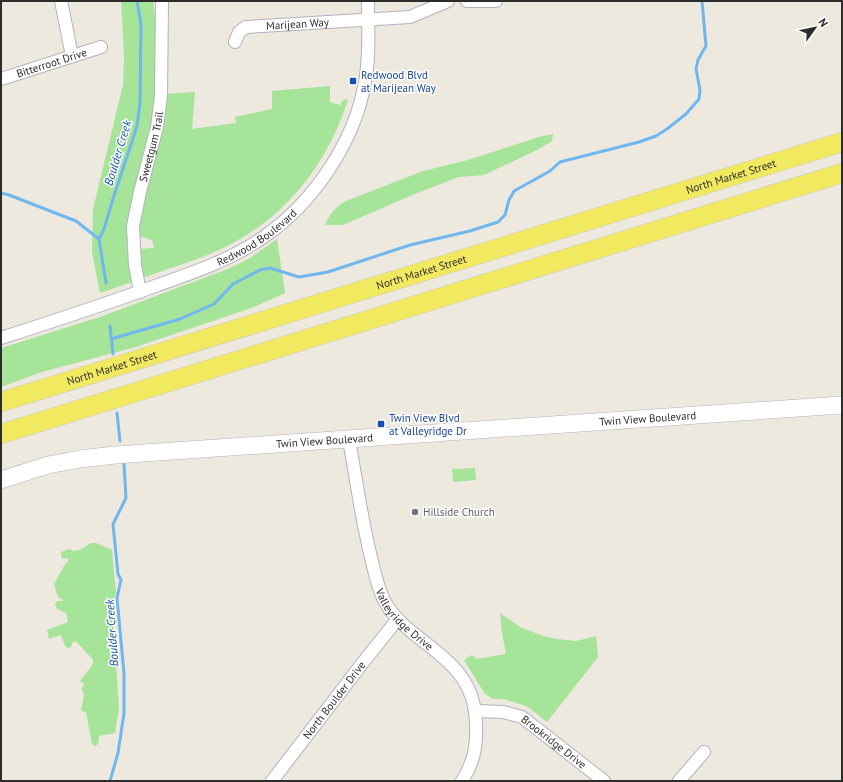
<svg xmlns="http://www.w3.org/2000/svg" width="843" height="782" viewBox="0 0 843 782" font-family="'PT Sans',sans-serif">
<rect width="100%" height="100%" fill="#ede9de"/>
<g fill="#a6e49a">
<polygon points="121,1 153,1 155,18 156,97 153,124 127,225 127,246 132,282 100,293 92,252 93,209 123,85 124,57"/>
<path d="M330,86V102L340,105L344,99L348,100C326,167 284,220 219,250C195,261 170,268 145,277L141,276L139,249L154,248L152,240L139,236L138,232L144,195L165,94L195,92L192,129L236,123L235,117L272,109V91Z"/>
<path d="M553,134L552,141L539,149L484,175L459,177L417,193L343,225H325C328,216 337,205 346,201L423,171L468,160L539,137Z"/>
<polygon points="277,239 285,293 254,307 136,347 42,372 1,387 1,348 103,316 230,268 250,258"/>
<polygon points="475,468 476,480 453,482 452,469"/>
<path d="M91,543H96L112,550L116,593C111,605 116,620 113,632C112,638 108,641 106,647L113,651L116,663L119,708L115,733L99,736L98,744L95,746L92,744L86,712L81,711L84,694L81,688L84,686L83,683L80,681L93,664V660L76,641L72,643L71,647L68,648L65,646L61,635L49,639L47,630L68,622L66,613L57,609L55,605L57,601H63L62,599L58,597L54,584L64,566L69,560L67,558L64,559L61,557V552L69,549C78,554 84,547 91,543Z"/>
<polygon points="500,613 520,627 543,636 557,639 576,641 596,636 598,657 547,722 528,707 523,705 504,699 493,699 485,694 464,660 472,655 477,659 506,654 502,633"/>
</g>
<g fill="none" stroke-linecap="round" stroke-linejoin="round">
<g stroke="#71b7ef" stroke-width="3">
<polyline points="1,193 9,195 76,221 99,239"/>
<polyline points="106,283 99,239 104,229 113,199 137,126 140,103 141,24 137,1"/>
<polyline points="110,326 113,354"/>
<polyline points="111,339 180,319 214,304 233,284 260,270 270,268 299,277 328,272 410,245 470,231 498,222 505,215 509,200 514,191 550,171 560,162 639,142 656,136 667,129 686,114 699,99 700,90 696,69 698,60 706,46 702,1"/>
<polyline points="117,413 120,441"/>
<polyline points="110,781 118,753 124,713 124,673 117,598 121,580 118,574 113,524 126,498 124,464"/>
</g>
<defs>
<g id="street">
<polyline points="61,1 72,56"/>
<polyline points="467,1 496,1"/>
<path id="s1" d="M235,42L239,32L246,27L410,17L448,1"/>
<path id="s2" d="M1,79L101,47"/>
<path id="s3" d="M140,292L135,265L133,226L140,192L157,127L161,96L162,1"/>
<path id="s4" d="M1,338C54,321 106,304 158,285C195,272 233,259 265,236C314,202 355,141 365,82C370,56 368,28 368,1"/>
<path id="s5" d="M349,440C356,478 361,516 370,553C374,570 377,587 385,602C392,615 402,624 413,633C446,660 475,676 476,724C477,746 474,762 462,781"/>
<path id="s6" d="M476,711L503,712L522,717L604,781"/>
<path id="s7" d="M272,781L361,665L397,620"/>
<polyline points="679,781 704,752"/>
</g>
<g id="secondary">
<path id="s8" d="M1,480L48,465L80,459L115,455L842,405"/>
</g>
<g id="primary">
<path id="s9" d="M1,402L842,142"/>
<polyline points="1,434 842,173"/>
</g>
</defs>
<use href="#street" stroke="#b2b2bf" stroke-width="14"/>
<use href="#secondary" stroke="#b2b2bf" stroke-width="18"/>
<use href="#primary" stroke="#c8c8c8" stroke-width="20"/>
<use href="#street" stroke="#fff" stroke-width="12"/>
<use href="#secondary" stroke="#fff" stroke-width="17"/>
<use href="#primary" stroke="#f1e95f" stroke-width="19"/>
</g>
<g fill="#1a4fb4" stroke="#fff" stroke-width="1.5">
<rect x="349" y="77" width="8" height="8" rx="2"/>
<rect x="377" y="420" width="8" height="8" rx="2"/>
</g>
<circle fill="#6b7280" stroke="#fff" stroke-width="1.5" cx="415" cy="512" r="4"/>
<g text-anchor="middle" stroke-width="3" stroke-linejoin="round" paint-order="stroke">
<g font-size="11" fill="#2c2c2c" stroke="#fff">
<text dy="4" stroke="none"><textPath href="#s1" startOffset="71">Marijean Way</textPath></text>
<text dy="4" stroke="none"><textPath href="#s2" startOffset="53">Bitterroot Drive</textPath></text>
<text dy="4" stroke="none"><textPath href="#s3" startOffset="148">Sweetgum Trail</textPath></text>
<text dy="4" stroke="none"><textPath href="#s9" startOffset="764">North Market Street</textPath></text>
<text dy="4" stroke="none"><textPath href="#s4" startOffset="276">Redwood Boulevard</textPath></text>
<text dy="4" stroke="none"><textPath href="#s9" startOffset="440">North Market Street</textPath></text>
<text dy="4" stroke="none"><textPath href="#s9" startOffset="116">North Market Street</textPath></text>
<text dy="4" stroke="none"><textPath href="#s8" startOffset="651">Twin View Boulevard</textPath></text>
<text dy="4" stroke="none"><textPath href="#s8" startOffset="327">Twin View Boulevard</textPath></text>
<text dy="4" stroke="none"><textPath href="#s5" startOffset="192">Valleyridge Drive</textPath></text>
<text dy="4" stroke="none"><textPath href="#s7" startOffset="102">North Boulder Drive</textPath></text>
<text dy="4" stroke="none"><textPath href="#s6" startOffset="87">Brookridge Drive</textPath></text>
</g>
<g font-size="11" fill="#164399" stroke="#fff" text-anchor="start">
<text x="361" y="79">Redwood Blvd<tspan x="361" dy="13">at Marijean Way</tspan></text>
<text x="389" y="422">Twin View Blvd<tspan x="389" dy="13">at Valleyridge Dr</tspan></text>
</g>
<g font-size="11" fill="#5b616d" stroke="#fff" text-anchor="start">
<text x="423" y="516">Hillside Church</text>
</g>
<g font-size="12" font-style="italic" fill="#0d529e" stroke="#fff">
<text transform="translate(118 153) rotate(-73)" y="4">Boulder Creek</text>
<text transform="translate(112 633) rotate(-94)" y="4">Boulder Creek</text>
</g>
</g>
<rect width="843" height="782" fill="none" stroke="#2c2c2c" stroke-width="4"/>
<g transform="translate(815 28) rotate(57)" stroke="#ffffff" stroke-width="3" paint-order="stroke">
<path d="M0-3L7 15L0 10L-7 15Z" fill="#2c2c2c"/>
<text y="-6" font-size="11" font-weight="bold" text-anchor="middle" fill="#2c2c2c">N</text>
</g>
</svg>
